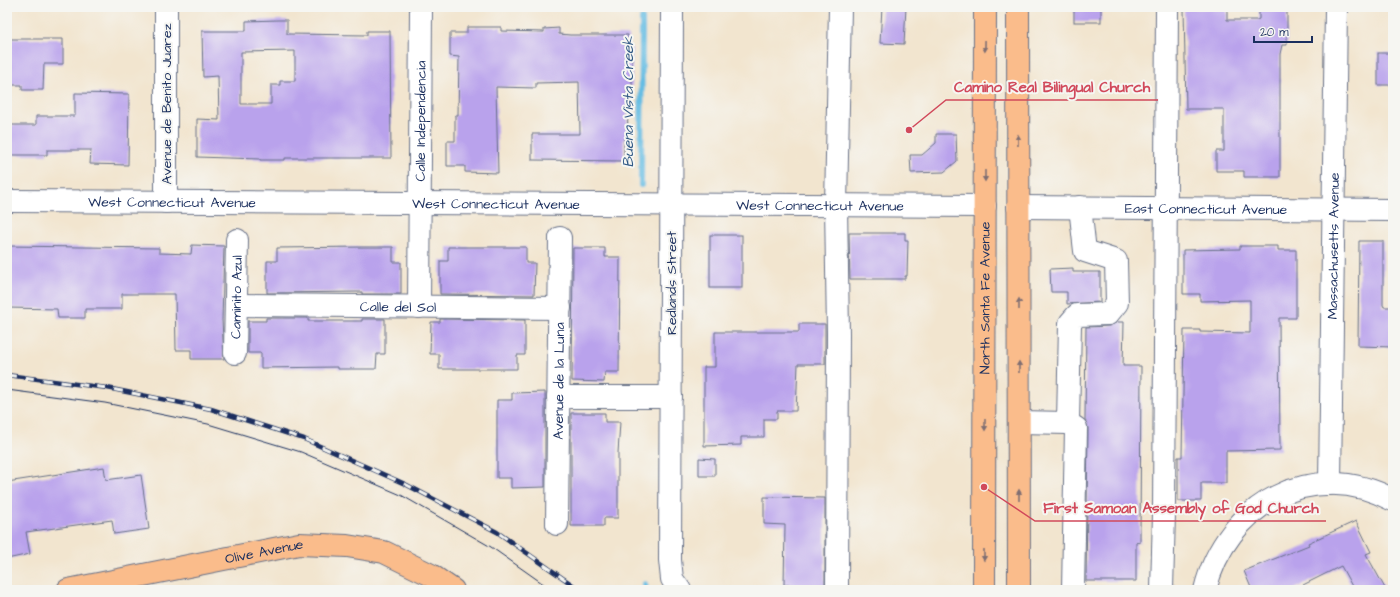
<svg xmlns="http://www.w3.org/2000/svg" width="1400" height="597" viewBox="0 0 1400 597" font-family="'Architects Daughter',sans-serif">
<rect width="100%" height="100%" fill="#f6f6f2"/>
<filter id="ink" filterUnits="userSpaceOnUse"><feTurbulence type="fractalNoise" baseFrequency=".025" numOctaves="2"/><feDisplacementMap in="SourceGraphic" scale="8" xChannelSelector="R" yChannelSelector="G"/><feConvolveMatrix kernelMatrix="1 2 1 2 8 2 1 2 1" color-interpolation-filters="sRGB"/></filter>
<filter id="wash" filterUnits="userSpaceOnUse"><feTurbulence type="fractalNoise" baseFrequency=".012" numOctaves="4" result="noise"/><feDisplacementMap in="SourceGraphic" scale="16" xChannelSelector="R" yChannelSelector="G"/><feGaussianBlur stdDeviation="0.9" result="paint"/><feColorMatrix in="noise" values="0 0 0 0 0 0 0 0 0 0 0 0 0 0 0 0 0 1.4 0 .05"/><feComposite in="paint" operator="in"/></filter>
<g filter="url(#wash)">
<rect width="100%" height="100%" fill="#f2e5cf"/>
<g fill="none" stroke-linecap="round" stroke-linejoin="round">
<g stroke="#66bde3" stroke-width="6">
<polyline points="641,185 642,19"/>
<polyline points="645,584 646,590"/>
</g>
</g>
<g id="blocks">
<g fill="#b9a2ec" fill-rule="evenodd">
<polygon points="882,7 906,7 904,44 880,43"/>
<rect x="1074" y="7" width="27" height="15"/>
<polygon points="1227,8 1227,20 1257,20 1259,19 1259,8 1287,9 1287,45 1282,45 1280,54 1280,177 1244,177 1244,171 1216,171 1216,151 1224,151 1224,109 1186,109 1184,9"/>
<path d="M278,20H287V34L367,35V31H390L391,158H285V160H260V159L197,157V119L219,120L218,76L203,77L202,31H246V21ZM295,51V81H280V85H271V104H241V52Z"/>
<polygon points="467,27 501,27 501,31 544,32 544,29 559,28 559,34 570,35 628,35 629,48 632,48 632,86 627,86 628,139 624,139 624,161 532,160 532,134 580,134 579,82 536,83 536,88 496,87 498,173 465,172 465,166 447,166 447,141 455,141 455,115 458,115 459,57 450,56 450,33 467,33"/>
<polygon points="7,39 63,39 63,64 44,64 43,90 22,90 22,85 7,85"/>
<rect x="1378" y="53" width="15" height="32"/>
<polygon points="75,93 129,94 128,165 90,164 91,150 47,150 47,155 7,155 7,125 36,125 36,116 75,116"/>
<polygon points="936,134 956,134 957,161 944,172 911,173 910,155 922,155 936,143"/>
<polygon points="849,233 905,233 905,240 908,240 907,276 905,276 905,279 850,279"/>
<rect x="710" y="235" width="32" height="53"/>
<polygon points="1359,241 1383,241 1383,305 1384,307 1393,307 1393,347 1358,346"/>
<polygon points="192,245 224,246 222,320 224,359 191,359 191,350 176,350 175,294 122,294 122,309 85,309 85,318 58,318 57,309 7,308 7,246 159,248 159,253 191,254"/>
<polygon points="1240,246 1278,246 1278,250 1296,250 1296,318 1279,318 1280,450 1226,451 1226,483 1201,483 1201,501 1178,501 1178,457 1182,457 1184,330 1200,330 1200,332 1250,333 1250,300 1200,301 1200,294 1183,294 1183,250 1240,249"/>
<polygon points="362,247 393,247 393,262 401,262 401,294 362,294 362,292 267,293 267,261 277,261 277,248"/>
<polygon points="448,247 526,247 526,263 535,263 534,295 440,294 440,261 448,261"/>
<polygon points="573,248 605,248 605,257 620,257 619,372 605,372 604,382 572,381"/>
<polygon points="1073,268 1073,272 1100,272 1100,302 1067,304 1067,292 1051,292 1050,269"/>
<polygon points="266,318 308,318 308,321 362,321 362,319 385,319 385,354 377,354 376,369 338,369 338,367 261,368 261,353 248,353 248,321 266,321"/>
<polygon points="440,319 525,320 525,355 517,355 517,369 439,369 439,354 430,354 431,322 440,322"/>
<polygon points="1118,322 1124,322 1123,366 1141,366 1140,543 1136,542 1136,581 1086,581 1088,428 1085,420 1086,327 1109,326"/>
<polygon points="799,324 825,324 825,364 798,364 796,411 777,411 777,419 764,419 764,437 741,437 741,445 704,446 704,367 715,367 715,332 799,332"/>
<polygon points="545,392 545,487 511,488 511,478 497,478 497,400 512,400 512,393"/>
<polygon points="571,413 605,413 605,422 620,422 618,453 618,518 604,518 604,526 571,526"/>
<polygon points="699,458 715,459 715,476 699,476"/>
<polygon points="104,467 106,480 141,475 149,529 114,534 112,520 26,532 30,554 7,559 7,482"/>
<polygon points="764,497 825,498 825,586 784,585 785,525 764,524"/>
<polygon points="1356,521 1371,552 1366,554 1386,590 1354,590 1341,566 1293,590 1252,590 1244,571 1309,545 1308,543"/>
</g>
</g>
</g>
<g filter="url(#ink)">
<use href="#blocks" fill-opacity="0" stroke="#666f86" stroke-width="1"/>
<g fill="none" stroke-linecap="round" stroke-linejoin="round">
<defs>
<g id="minor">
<polyline points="166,7 166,202"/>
<polyline points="672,7 670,560 672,579 680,590"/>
<path id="s1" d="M7,201L985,206"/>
<path id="s2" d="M1018,207L1393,210"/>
<path id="s3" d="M236,305L560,308"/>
<path id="s4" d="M419,307L421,7"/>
<path id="s5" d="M235,353L237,240"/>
<polyline points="558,397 671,397"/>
<polyline points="1019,422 1068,423 1076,428 1073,590"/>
<polyline points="1068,423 1070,323 1077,315 1108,314 1117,303 1116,261 1085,251 1080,207"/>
<path id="s6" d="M1330,484L1336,7"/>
<path id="s7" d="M557,524L560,238"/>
<polyline points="837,590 838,333 836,205 840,7"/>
<polyline points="1162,590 1164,513 1167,7"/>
<path d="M1205,590C1226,504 1312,457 1393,500"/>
</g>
<g id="major">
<polyline points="1018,7 1019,590"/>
<path id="s8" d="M68,590L299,544L347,546L384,552L431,575L453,590"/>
<path id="s9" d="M984,590L985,7"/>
</g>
</defs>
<use href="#minor" stroke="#666f86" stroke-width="24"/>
<use href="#major" stroke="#666f86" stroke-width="24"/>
<use href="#minor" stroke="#fff" stroke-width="22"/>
<use href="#major" stroke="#fabc8b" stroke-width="22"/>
<polyline stroke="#1b2f5e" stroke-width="1" points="7,390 105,403 208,424 301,452 401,495 491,547 552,590"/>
<defs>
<polyline id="rail" points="7,375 107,388 211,409 304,439 405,484 497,532 580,590"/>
</defs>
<use href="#rail" stroke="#1b2f5e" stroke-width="4.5"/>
<use href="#rail" stroke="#f6f6f2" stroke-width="3" stroke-dasharray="9" stroke-linecap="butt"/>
</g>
<defs><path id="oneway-solid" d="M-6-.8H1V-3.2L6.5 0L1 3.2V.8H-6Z"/></defs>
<g fill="#7f6e72">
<use href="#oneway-solid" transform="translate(985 46) rotate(91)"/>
<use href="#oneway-solid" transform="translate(1018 140) rotate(-90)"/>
<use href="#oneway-solid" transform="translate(985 176) rotate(90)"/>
<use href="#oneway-solid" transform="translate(1019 304) rotate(-90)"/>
<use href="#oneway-solid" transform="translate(1019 367) rotate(-90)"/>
<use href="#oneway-solid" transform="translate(985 425) rotate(90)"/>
<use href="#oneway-solid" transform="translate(1019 495) rotate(-90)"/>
<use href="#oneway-solid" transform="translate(984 555) rotate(90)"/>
</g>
</g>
<g text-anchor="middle" stroke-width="4" stroke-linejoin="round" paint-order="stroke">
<g font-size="14" fill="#1b2f5e" stroke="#f6f6f2">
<text transform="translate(166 104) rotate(-90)" y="5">Avenue de Benito Juarez</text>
<text dy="5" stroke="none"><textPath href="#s4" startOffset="186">Calle Independencia</textPath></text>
<text dy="5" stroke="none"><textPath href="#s1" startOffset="165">West Connecticut Avenue</textPath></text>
<text dy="5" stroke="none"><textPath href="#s1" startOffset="489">West Connecticut Avenue</textPath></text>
<text dy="5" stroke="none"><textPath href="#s1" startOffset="813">West Connecticut Avenue</textPath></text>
<text dy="5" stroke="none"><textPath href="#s2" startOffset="188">East Connecticut Avenue</textPath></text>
<text dy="5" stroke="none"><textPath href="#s6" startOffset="238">Massachusetts Avenue</textPath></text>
<text transform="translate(671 283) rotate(-90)" y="5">Redlands Street</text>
<text dy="5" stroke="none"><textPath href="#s5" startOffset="56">Caminito Azul</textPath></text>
<text dy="5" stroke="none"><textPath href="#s9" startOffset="292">North Santa Fe Avenue</textPath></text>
<text dy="5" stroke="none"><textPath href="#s3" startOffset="162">Calle del Sol</textPath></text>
<text dy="5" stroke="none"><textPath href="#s7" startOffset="143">Avenue de la Luna</textPath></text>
<text dy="5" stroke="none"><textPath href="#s8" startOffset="200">Olive Avenue</textPath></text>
</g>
<g font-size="15" font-style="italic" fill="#325a86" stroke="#f6f6f2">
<text transform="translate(628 102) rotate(-90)" y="5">Buena Vista Creek</text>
</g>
</g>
<path fill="none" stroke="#d1495b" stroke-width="1.5" d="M909 130L946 100H1158M984 487L1035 521H1326"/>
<g fill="#d1495b" stroke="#f6f6f2" stroke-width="1.5">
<circle cx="909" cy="130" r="4"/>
<circle cx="984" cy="487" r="4"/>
</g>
<g font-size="15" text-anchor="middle" font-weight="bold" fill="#d1495b" stroke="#f6f6f2" stroke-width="4" stroke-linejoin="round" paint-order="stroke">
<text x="1052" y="92">Camino Real Bilingual Church</text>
<text x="1181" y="513">First Samoan Assembly of God Church</text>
</g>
<rect width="1400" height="597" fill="none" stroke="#f6f6f2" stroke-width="24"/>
<path d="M1254 36v6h58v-6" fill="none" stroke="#1b2f5e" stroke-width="2"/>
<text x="1260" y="36" font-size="12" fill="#1b2f5e" stroke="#f6f6f2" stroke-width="3" paint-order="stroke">20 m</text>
</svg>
